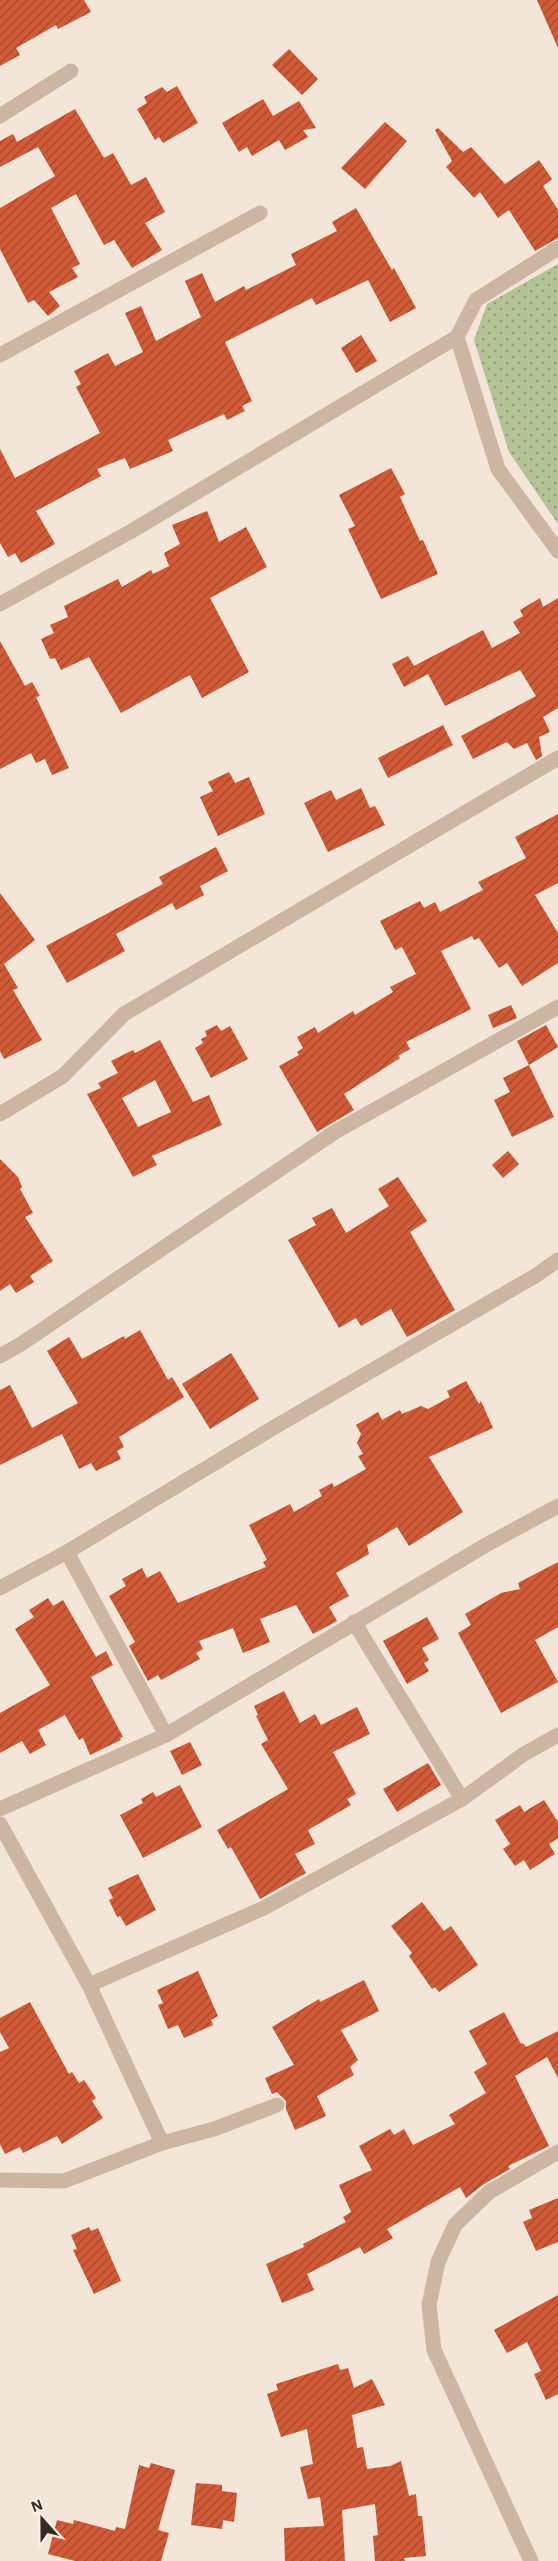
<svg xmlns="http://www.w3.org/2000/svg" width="558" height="2561" viewBox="0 0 558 2561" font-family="'Alegreya Sans',sans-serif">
<defs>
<pattern id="grass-dots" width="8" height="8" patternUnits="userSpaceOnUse" patternTransform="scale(1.5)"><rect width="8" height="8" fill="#b4c396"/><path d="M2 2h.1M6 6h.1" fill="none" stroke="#939f7a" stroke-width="1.8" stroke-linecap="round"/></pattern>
<pattern id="building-hatch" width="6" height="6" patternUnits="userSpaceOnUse" patternTransform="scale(1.5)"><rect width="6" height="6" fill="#d15a37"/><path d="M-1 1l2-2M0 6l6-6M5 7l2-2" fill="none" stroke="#aa4b2e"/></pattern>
</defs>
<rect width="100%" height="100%" fill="#f3e5d7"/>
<polygon fill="url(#grass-dots)" points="558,264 558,524 509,452 474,340 487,304"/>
<g fill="url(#building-hatch)" fill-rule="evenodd">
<polygon points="0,0 84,0 91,12 58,29 56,25 16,48 20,55 0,66"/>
<polygon points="537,0 558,0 558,48"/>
<polygon points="289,49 318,79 302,95 272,65"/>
<polygon points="177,86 198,123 163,143 159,137 155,140 137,109 147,103 144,97 162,87 167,92"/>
<polygon points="263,99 273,116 299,101 316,128 303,130 308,137 285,150 279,140 252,156 247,147 239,152 222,123"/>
<polygon points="75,109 104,158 113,153 131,185 146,177 165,212 145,223 162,250 132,268 114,240 104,245 76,194 51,208 80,264 72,268 78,277 49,292 60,306 48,316 34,300 28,303 0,249 0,208 55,176 38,147 0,167 0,141 13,134 17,142"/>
<polygon points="385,122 407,141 365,189 341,168"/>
<polygon points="438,128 463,152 471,147 505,184 539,160 552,179 543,186 558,210 558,238 535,251 509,210 498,218 480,192 474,198 446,167 452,161 435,130"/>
<polygon points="356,208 392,270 394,268 416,308 390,322 368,280 316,305 312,298 225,342 252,401 242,406 245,411 227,420 224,414 168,440 173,451 130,469 125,458 97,469 101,476 36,511 55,544 21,563 15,553 8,557 0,543 0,449 15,478 100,433 76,387 81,384 74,371 108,353 115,366 143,352 125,313 141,306 156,341 201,317 185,281 202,273 215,302 244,286 246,290 296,265 291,254 337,231 332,222"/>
<polygon points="361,335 377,361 356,373 341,348"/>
<polygon points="391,468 405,494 400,497 420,541 423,540 438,574 381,599 348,529 355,526 339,495"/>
<polygon points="207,511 219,542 246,527 267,567 210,598 249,672 202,698 190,675 121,713 89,657 61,670 55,658 50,659 41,639 54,633 50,625 68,617 64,606 118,579 122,587 151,570 153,574 169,566 164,553 180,544 172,525"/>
<polygon points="540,598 543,607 558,598 558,708 543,717 550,732 539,737 542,756 536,760 527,743 514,749 507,742 473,759 461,736 536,696 520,670 445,706 428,674 404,687 392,664 408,656 414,666 483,630 492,648 520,633 513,622 523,616 520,610"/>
<polygon points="0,641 25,686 32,682 40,696 36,697 69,768 52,775 45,759 36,763 31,753 0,769"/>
<polygon points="443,725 453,745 388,778 378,758"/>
<polygon points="229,772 235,783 249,777 265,814 218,836 200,797 213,791 208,782"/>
<polygon points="361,788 370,808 375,806 385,825 328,852 304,803 331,790 336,800"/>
<polygon points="558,814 558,883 535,895 558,933 558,963 522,986 507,963 499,968 479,938 474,940 472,936 441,951 471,1009 406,1042 410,1049 398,1056 400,1058 344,1094 354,1110 317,1132 279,1066 299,1055 297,1052 303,1048 297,1037 315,1027 318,1033 353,1011 355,1015 393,992 390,987 416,974 402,947 395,950 380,921 420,901 424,908 435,902 440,912 483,890 478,882 526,858 515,837"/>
<polygon points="216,847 228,871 200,886 204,895 176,910 172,903 116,934 125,951 67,983 46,946 163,884 159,877"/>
<polygon points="0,893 35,940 4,964 18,988 13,990 42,1040 4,1059 0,1051"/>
<polygon points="511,1005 517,1018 493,1028 488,1015"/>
<polygon points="217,1025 221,1031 230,1026 248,1059 211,1078 195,1048 203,1043 201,1039 207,1036 205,1031"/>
<polygon points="546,1025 558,1047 529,1065 517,1041"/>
<path d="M160,1040L193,1102L209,1095L222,1125L152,1156L157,1165L133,1177L87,1094L101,1088L98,1083L118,1073L111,1061L133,1050L135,1053ZM155,1080L171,1112L138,1127L122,1098Z"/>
<polygon points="529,1065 554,1117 512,1137 494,1100 510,1092 503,1078"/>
<polygon points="508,1151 519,1164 503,1178 492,1165"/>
<polygon points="0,1159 18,1177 22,1187 20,1189 33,1213 25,1217 53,1261 30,1276 34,1282 16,1293 10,1284 0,1291"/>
<polygon points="398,1177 427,1221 410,1232 455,1310 407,1337 391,1309 361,1326 356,1318 339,1328 288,1240 316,1225 312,1218 332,1208 346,1233 389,1206 378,1189"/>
<polygon points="140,1330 168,1380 172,1377 184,1397 119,1437 124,1447 117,1451 121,1459 96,1471 91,1463 79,1469 62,1434 0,1465 0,1390 10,1385 32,1428 78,1403 47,1351 69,1337 82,1359 124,1336 125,1339"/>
<polygon points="231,1353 259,1399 210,1429 182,1384"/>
<polygon points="466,1381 479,1404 481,1401 493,1428 429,1457 463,1512 409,1546 397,1527 367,1545 369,1554 336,1573 349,1596 329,1607 337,1621 313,1634 296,1605 260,1619 270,1642 243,1653 233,1628 199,1641 203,1649 196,1653 200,1659 161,1680 158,1675 148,1681 129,1646 135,1642 109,1596 126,1586 122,1579 142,1568 147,1578 160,1571 178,1603 266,1567 263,1562 267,1560 249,1525 290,1504 294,1512 322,1496 319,1490 332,1483 334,1487 366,1469 358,1456 363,1454 357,1443 361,1434 356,1425 378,1412 382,1420 400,1410 402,1414 421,1406 428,1409 450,1397 447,1391"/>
<polygon points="558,1562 558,1627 535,1640 558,1682 501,1713 458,1633 471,1625 465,1614 501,1593 520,1589 518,1583"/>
<polygon points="48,1598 53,1606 63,1600 96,1657 106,1651 113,1665 91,1677 123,1737 120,1738 121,1740 90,1755 83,1738 79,1740 65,1715 38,1730 46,1745 30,1754 22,1741 0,1753 0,1713 50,1685 15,1629 34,1617 29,1610"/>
<polygon points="427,1617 439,1639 422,1648 429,1660 424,1663 429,1671 407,1684 383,1641"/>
<polygon points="284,1691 300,1723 315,1714 321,1725 357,1707 370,1734 333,1752 356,1794 347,1799 351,1805 308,1830 315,1844 295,1854 306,1873 260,1899 231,1847 228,1849 217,1830 288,1789 261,1744 268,1740 256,1716 258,1715 254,1706"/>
<polygon points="190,1742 202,1765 182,1775 170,1751"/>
<polygon points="428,1763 441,1785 397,1812 383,1789"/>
<polygon points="180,1785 202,1827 143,1858 120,1815 143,1803 141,1799 153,1792 156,1797"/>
<polygon points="544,1800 558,1822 558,1838 549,1844 555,1854 530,1870 524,1860 515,1866 503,1849 510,1844 495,1820 520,1805 524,1812"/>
<polygon points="138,1874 156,1910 126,1926 120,1916 117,1917 109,1900 113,1898 108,1888"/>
<polygon points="422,1902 444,1931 451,1926 478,1965 439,1992 435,1987 432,1989 409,1956 412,1953 391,1926"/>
<polygon points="198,1971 218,2016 211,2020 213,2025 184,2038 178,2025 168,2029 158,2005 163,2003 157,1990"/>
<polygon points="364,1980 379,2011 341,2030 358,2060 350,2067 354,2075 317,2096 326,2116 295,2130 286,2109 286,2101 277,2092 272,2094 265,2078 294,2065 272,2027 319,1999 320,2002"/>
<polygon points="30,2002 69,2074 72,2072 79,2083 84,2080 96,2098 92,2101 103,2118 62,2144 57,2136 23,2153 20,2147 5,2154 0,2144 0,2052 9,2048 0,2032 0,2018"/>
<polygon points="504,2012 521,2044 523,2043 526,2047 558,2031 558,2078 547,2057 515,2076 549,2146 508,2166 510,2169 484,2184 466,2198 460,2187 387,2229 393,2238 364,2254 360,2247 307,2274 314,2290 282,2303 266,2264 304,2247 303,2244 346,2222 343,2217 351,2212 339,2185 372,2170 359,2146 390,2129 394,2135 404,2129 413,2145 455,2124 449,2115 486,2093 474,2072 487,2064 469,2031"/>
<polygon points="558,2198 558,2242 536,2251 523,2222 532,2218 529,2210"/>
<polygon points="89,2227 91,2231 98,2228 121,2281 94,2294 73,2250 77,2249 71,2235"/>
<polygon points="558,2295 558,2394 546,2400 534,2374 541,2371 527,2342 507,2353 494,2330"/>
<polygon points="338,2364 340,2370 348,2368 354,2388 372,2379 385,2405 352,2415 357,2448 363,2447 367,2469 390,2466 401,2461 409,2496 416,2494 418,2516 422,2516 426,2556 404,2558 405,2561 375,2561 373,2536 378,2535 375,2504 342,2510 345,2561 285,2561 284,2528 324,2526 320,2497 308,2499 300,2467 313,2464 307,2429 281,2437 267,2394 278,2390 276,2384"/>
<polygon points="151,2463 175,2470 158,2530 169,2533 161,2561 75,2561 48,2554 57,2520 73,2524 74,2520 115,2531 116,2527 125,2529 139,2465 149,2468"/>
<polygon points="196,2483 222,2485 222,2491 237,2493 234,2522 223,2520 222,2529 191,2525"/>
</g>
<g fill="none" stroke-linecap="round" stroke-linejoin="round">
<g stroke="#ccb5a2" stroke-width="15">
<polyline points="0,116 71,71"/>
<polyline points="457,337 498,469 558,551"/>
<polyline points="0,355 260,213"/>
<polyline points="0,604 130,532 457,337 476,300 558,248"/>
<polyline points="0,1114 63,1076 124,1014 558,758"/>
<polyline points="0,1356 21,1344 335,1132 558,1007"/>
<polyline points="67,1552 166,1735"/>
<polyline points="0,1588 67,1552 278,1425 535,1276 558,1260"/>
<polyline points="354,1622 462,1799"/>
<polyline points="0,1809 166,1735 486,1545 558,1506"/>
<polyline points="0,1824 89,1985 162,2143 64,2181 0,2180"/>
<polyline points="89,1985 264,1908 462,1799 524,1754 558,1735"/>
<polyline points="162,2143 214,2129 277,2105"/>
<polyline points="531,2561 434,2350 429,2305 438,2262 455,2225 489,2192 558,2152"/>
</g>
</g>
<g transform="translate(42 2519) rotate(339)" stroke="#fbf0e3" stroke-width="4.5" paint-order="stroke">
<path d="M0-4.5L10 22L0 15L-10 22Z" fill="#362a25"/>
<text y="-9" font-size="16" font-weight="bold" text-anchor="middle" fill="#362a25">N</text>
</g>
</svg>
